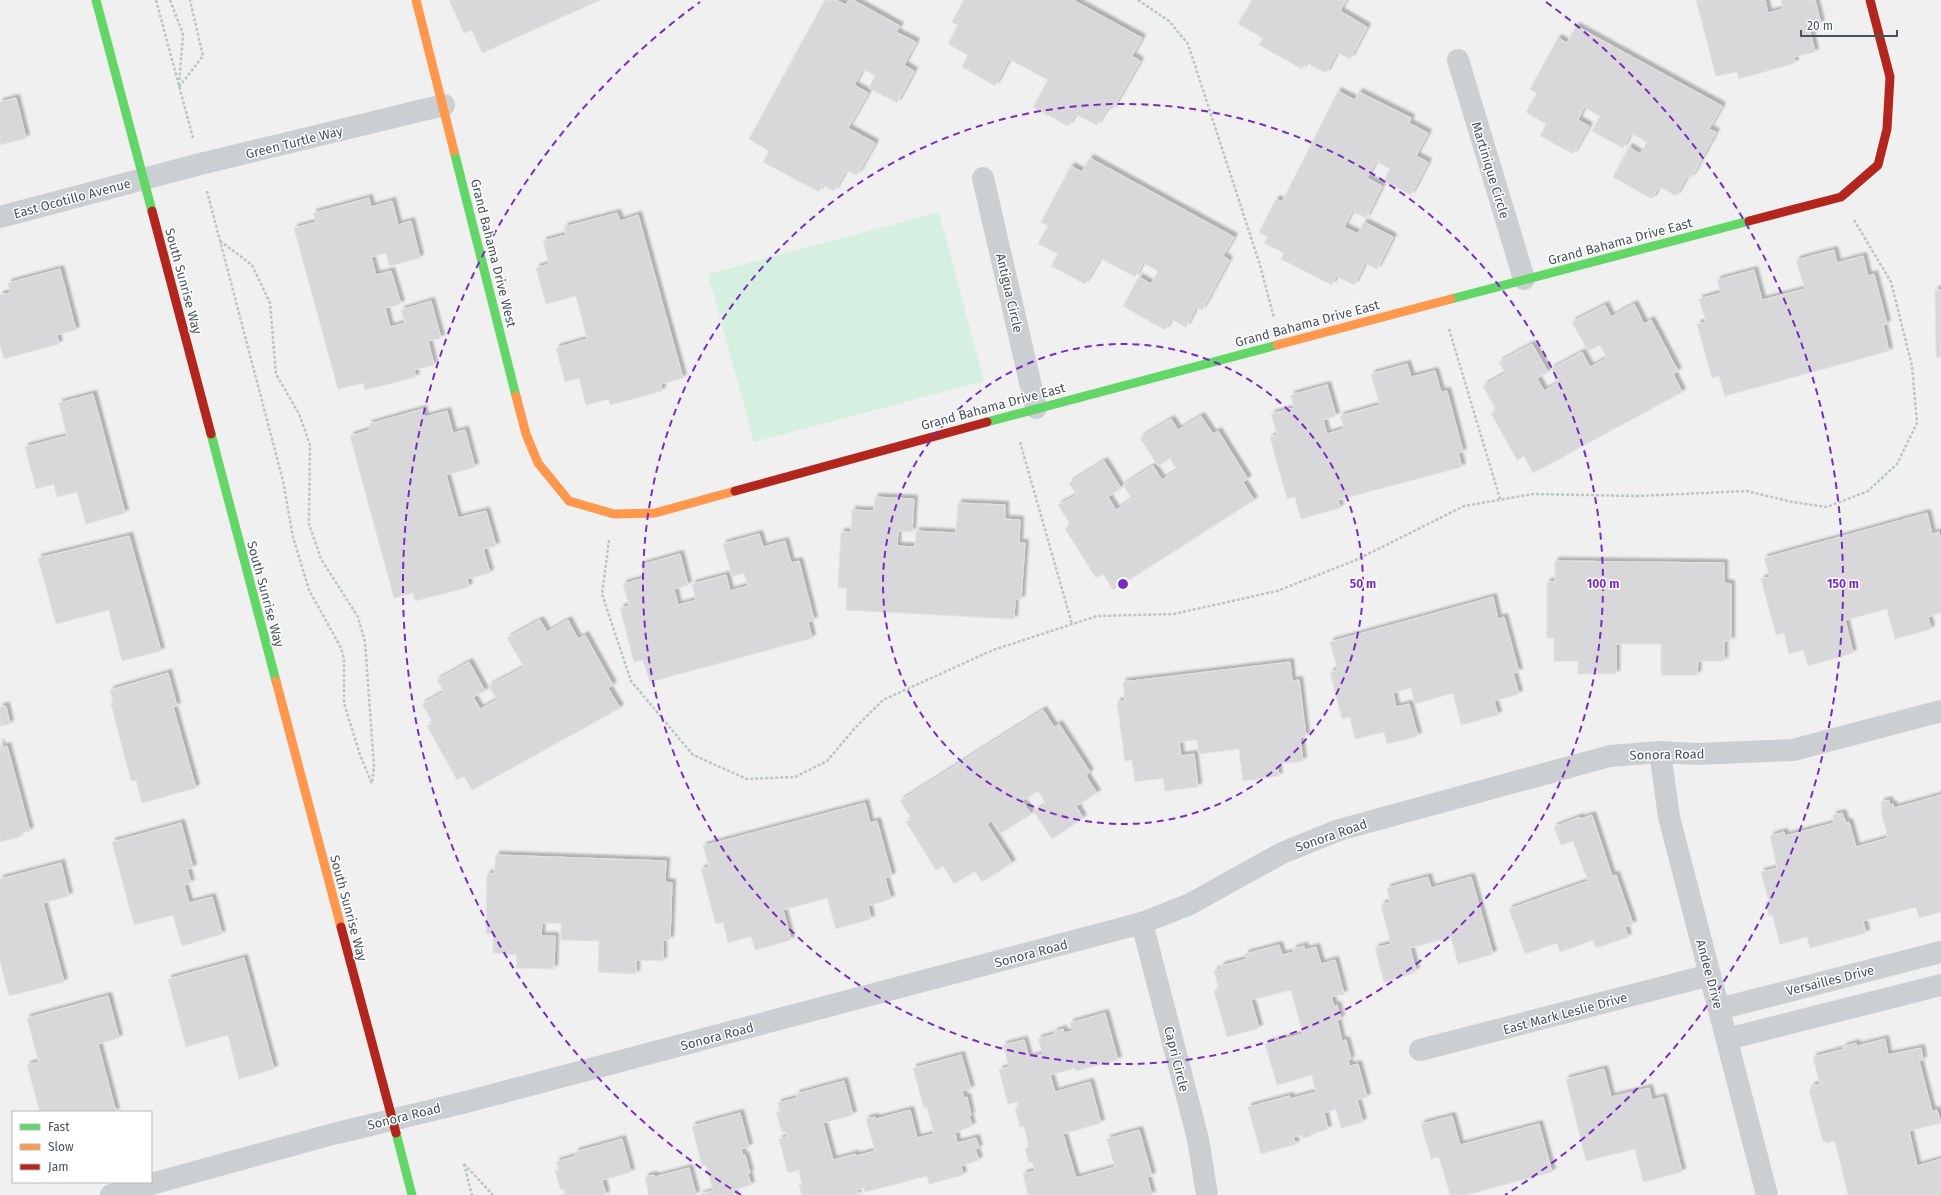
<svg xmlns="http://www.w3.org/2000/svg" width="1941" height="1195" viewBox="0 0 1941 1195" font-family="'Fira Sans',sans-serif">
<defs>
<filter id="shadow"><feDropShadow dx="3.5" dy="-3.5" stdDeviation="1" flood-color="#0004"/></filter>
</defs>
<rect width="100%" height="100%" fill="#f1f0f0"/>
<polygon fill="#d5efe0" points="939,212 984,381 754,442 708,274"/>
<g fill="#d8d8da" stroke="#e2e2e3" filter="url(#shadow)">
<polygon points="449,0 600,0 482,53 472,30 464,33"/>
<polygon points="825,0 836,0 846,5 849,0 853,0 900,26 896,32 916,42 904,65 914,71 897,103 869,88 875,76 863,69 854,85 868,93 848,128 875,143 857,175 846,170 834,191 823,185 819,192 763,162 769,151 749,139"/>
<polygon points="964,0 1073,0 1142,38 1132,56 1140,61 1112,110 1108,107 1097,125 1075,114 1068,126 1033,107 1048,80 1009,59 995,86 962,67 968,55 948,44 958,25 952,22"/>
<polygon points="1252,0 1346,0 1340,11 1367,27 1350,59 1337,52 1326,73 1306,62 1302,69 1259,45 1263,38 1238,24"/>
<polygon points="1696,0 1765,0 1768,13 1783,9 1781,0 1815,0 1821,24 1809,27 1815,52 1794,57 1795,63 1739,79 1737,72 1716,76"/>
<polygon points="1576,26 1722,106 1709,129 1716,132 1691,178 1687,176 1676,196 1659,186 1652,199 1613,177 1629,147 1640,154 1647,142 1631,133 1623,148 1592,131 1600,116 1584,107 1578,120 1589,126 1573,154 1540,136 1546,124 1526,112 1537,93 1530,89 1558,38 1567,43"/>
<polygon points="1338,91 1355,100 1359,92 1411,118 1409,123 1428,133 1416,156 1428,162 1411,195 1384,181 1390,169 1376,161 1367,178 1382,186 1366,218 1352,211 1344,227 1358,234 1364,222 1393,237 1377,269 1365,263 1354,285 1336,276 1332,285 1281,259 1284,253 1264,243 1268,237 1259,232 1276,199 1282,202"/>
<polygon points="16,98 26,138 0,145 0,102"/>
<polygon points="1090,158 1234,237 1223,256 1229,260 1202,310 1196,307 1186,327 1171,319 1165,330 1123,306 1139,277 1151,284 1158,271 1143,263 1135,277 1100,258 1085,284 1051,266 1058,254 1038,244 1048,226 1041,222 1071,166 1082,172"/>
<polygon points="369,198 371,207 392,201 398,225 411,221 420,258 389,266 386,253 371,257 376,275 391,271 401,304 385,308 390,327 405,323 401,310 431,301 441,338 428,341 434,365 414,370 416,377 365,390 363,383 338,389 294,228 316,222 313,213"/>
<polygon points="617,213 620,221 638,215 683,378 661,384 662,391 610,405 609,399 586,405 579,378 565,382 556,348 587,339 576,296 546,304 536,268 549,264 543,241 566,235 564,227"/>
<polygon points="1834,250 1837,263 1863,256 1868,276 1874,274 1887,324 1883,325 1889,351 1725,396 1719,376 1712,378 1697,324 1706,322 1699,299 1721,293 1717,280 1754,270 1762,300 1805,289 1796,260"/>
<polygon points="60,269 76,330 57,335 59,344 4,359 0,345 0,295 10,293 8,283"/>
<polygon points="1935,290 1941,290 1941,357 1936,357"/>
<polygon points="1634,304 1644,324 1651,320 1678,371 1673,374 1682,392 1533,473 1524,456 1517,460 1491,413 1496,410 1483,386 1506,373 1499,362 1532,344 1548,372 1537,378 1544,391 1559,382 1551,369 1582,352 1590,367 1607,358 1600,345 1588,351 1572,322 1605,305 1611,317"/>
<polygon points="1407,364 1411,377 1435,371 1441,392 1447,391 1463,452 1458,453 1462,467 1338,500 1340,508 1301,519 1295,497 1287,499 1270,437 1277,435 1271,414 1294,408 1291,395 1327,385 1336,416 1323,420 1327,434 1344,429 1340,416 1380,405 1371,374"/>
<polygon points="93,394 125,513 86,524 77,492 57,497 54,484 36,489 25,447 67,436 59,403"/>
<polygon points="423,409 425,417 447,411 453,433 465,430 475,467 446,475 458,518 486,511 496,546 483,549 490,573 467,579 469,587 415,601 413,593 394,598 350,436 370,430 369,424"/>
<polygon points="1201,416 1213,434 1218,431 1248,479 1243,482 1254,500 1113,590 1103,574 1096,578 1065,529 1071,525 1058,505 1077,495 1069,483 1104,461 1121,488 1108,497 1116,510 1132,499 1123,485 1153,466 1162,480 1177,470 1170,458 1158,466 1140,438 1171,419 1178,430"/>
<polygon points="875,497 914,499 912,532 898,531 897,546 915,547 916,531 956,533 958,503 1005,505 1005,519 1020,520 1019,543 1025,543 1021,600 1015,599 1014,619 846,610 847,588 838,588 841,532 851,532 852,510 874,511"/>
<polygon points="1927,513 1932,534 1939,532 1941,541 1941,613 1928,617 1931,629 1895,639 1887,609 1845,620 1853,653 1808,666 1803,650 1789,654 1784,633 1776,635 1761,579 1770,577 1764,558"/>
<polygon points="759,534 763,547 785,541 791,563 799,561 814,620 808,622 812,638 650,682 643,660 634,662 620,608 629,606 623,584 645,578 641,565 680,554 688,585 674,589 678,605 696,600 692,584 726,575 730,591 748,586 744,573 732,576 723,544"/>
<polygon points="129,536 161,651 122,661 109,610 56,624 38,558"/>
<polygon points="1555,561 1724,563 1724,583 1731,584 1731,641 1724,641 1724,661 1698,661 1697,675 1661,675 1661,644 1616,644 1616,674 1578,674 1578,661 1554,661 1554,638 1547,638 1547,582 1555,582"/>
<polygon points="1493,597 1498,619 1504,617 1519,672 1513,673 1519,694 1494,701 1498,715 1461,725 1453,693 1415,704 1411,688 1393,693 1396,707 1409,704 1418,736 1387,744 1384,732 1355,739 1350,717 1342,719 1330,672 1338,670 1330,642"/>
<polygon points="540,620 547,632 568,620 578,639 585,635 613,685 608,688 620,708 472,790 464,776 457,780 427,726 433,723 422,704 444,692 437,680 469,662 485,691 473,697 480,709 497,700 489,686 524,667 507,638"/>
<polygon points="1290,662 1292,681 1299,680 1306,736 1300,738 1303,761 1277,764 1279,776 1243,781 1239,749 1199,754 1197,740 1179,742 1181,756 1194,754 1198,787 1165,791 1163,778 1135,782 1132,760 1125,761 1117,702 1125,701 1123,682"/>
<polygon points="168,673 177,706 173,707 196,788 142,803 136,780 131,781 111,704 113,703 110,690"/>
<polygon points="6,706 10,724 0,726 0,707"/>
<polygon points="1043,710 1054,727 1059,724 1090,772 1086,776 1097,793 1076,806 1083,818 1052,839 1034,812 1046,804 1038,791 1022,801 1031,814 1001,833 992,820 987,824 1012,863 982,882 975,871 954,884 943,866 936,870 906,822 912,819 900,801"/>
<polygon points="0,742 2,748 7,746 30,831 18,834 19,837 0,842"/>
<polygon points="1941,795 1941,912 1919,918 1916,907 1863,921 1866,933 1810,948 1807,937 1780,944 1772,915 1769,916 1766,902 1769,901 1761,872 1777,868 1770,836 1784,832 1785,836 1834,823 1833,815 1842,813 1846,823 1849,822 1856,847 1888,838 1882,815 1881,802 1889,800 1890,805 1893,804 1894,808"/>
<polygon points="865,803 870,823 877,821 892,876 885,878 891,899 868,906 871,919 836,929 827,898 783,910 791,940 755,950 751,936 728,943 723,922 716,924 701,869 709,867 703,846"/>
<polygon points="1592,815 1612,876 1616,875 1633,924 1625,927 1628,937 1596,948 1593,940 1560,952 1557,943 1525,954 1509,909 1588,881 1573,841 1561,845 1554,827 1580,817 1581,819"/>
<polygon points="181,823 193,868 187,869 191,883 184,885 189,903 212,897 222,934 182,946 173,915 134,925 112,842"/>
<polygon points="496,855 666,861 665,882 672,883 670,940 663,940 663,961 636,960 636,974 598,972 599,941 561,940 561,923 542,923 541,936 555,936 554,969 516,968 517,955 493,953 493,934 486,934 487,874 494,874"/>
<polygon points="61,863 69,896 43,903 64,982 9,996 0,961 0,879"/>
<polygon points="1428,877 1431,888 1471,877 1493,954 1458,964 1451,937 1410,948 1416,971 1411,972 1412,974 1384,982 1375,948 1391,944 1381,905 1390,902 1387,888"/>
<polygon points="1279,945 1282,955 1294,952 1293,949 1304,946 1305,950 1316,947 1321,964 1335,960 1344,994 1331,997 1334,1006 1337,1005 1341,1019 1337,1020 1342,1041 1346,1040 1351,1059 1348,1060 1350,1066 1358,1064 1367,1097 1357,1100 1363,1122 1341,1128 1336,1109 1324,1113 1328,1129 1311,1134 1311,1136 1303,1138 1302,1135 1293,1137 1296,1144 1261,1154 1248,1107 1290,1096 1290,1099 1316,1092 1312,1075 1277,1085 1265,1044 1303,1034 1291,990 1251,1000 1259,1028 1227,1037 1214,991 1219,990 1214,971 1221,969 1221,966 1247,959 1245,954"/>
<polygon points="244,958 274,1069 239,1079 228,1035 186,1047 168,979"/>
<polygon points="108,996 119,1038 98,1044 116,1112 40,1112 27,1065 39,1062 27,1018"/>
<polygon points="1105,1013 1118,1060 1076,1071 1075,1068 1050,1075 1055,1092 1090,1082 1101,1123 1063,1134 1076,1178 1115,1167 1107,1139 1139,1130 1152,1176 1147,1177 1152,1195 1028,1195 1023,1174 1035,1171 1032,1162 1029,1163 1025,1148 1029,1147 1024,1126 1020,1127 1015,1108 1018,1107 1017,1102 1008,1104 999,1070 1009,1067 1003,1045 1024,1040 1029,1058 1043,1054 1038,1039 1055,1034 1054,1032 1063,1029 1064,1033 1073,1031 1070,1023"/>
<polygon points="1885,1039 1888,1055 1921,1048 1923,1060 1919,1061 1932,1111 1937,1110 1941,1123 1909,1131 1917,1166 1941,1159 1941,1195 1848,1195 1835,1141 1826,1143 1826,1141 1823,1142 1809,1089 1812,1089 1811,1086 1820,1084 1813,1057 1844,1049 1843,1047 1856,1043 1857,1046"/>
<polygon points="961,1055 971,1089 962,1091 964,1098 967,1097 971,1115 969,1116 972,1126 955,1133 957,1143 976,1138 979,1148 975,1149 979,1160 961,1166 963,1175 929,1184 927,1176 865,1192 864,1188 856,1190 858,1195 802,1195 799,1185 802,1184 799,1170 788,1173 779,1139 787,1137 785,1131 782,1132 776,1113 780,1112 778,1103 797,1098 796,1094 844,1081 853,1115 823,1123 833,1160 855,1154 856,1156 875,1151 866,1119 875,1117 876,1119 910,1110 917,1138 934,1134 927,1107 924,1108 913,1068"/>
<polygon points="1604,1069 1611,1097 1649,1088 1652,1100 1663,1097 1682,1172 1643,1182 1635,1149 1586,1161 1566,1079"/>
<polygon points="740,1113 749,1147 741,1149 743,1156 745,1155 750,1173 748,1174 751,1185 733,1190 734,1195 699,1195 713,1191 706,1165 702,1166 692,1126"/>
<polygon points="1452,1116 1460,1145 1539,1124 1552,1172 1466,1195 1450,1195 1439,1157 1431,1159 1421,1124"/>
<polygon points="622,1139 631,1172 602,1180 606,1195 561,1195 565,1194 564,1189 561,1190 555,1171 559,1170 556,1162 576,1156 575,1152"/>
<polygon points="689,1168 696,1195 649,1195 645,1177 654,1175 655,1177"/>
</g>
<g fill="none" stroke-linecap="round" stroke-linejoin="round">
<g stroke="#b9c6c1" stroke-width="2.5" stroke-dasharray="3 2" stroke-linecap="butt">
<polyline points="156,0 193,138"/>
<polyline points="170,0 183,34 179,85"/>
<polyline points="1138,0 1169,21 1188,44 1260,265 1274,318"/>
<polyline points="179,87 203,56 190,0"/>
<polyline points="207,191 283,481 293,537 309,590 340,646 344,658 344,703 360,755 372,784"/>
<polyline points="220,241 252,265 270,303 276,374 299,414 310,445 309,524 321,559 358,617 365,642 374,766 372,784"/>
<polyline points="1449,329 1500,499"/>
<polyline points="1020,442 1072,624"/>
<polyline points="609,540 602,594 631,681 693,755 747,779 795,777 827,761 855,728 883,700 993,650 1097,616 1174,614 1277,591 1356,560 1464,506 1533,494 1638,496 1747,491 1792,502 1827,507 1868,491 1897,464 1917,423 1912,366 1891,282 1854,220"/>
<polyline points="464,1164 493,1195"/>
<polyline points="464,1164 472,1195"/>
</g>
<g stroke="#cccfd1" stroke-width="22">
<polyline points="1458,60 1524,279"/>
<polyline points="983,178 1036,408"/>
<polyline points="0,217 200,164 444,105"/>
<polyline points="1660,752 1669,817 1767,1195"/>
<polyline points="1142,923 1198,1139 1207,1195"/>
<polyline points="1719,1009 1941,952"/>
<polyline points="1727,1039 1941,985"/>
<polyline points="1420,1050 1710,975"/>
<polyline points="111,1195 333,1134 462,1103 1142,923 1190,904 1282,853 1339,830 1610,756 1660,752 1696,754 1793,750 1941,711"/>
</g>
<g stroke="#63d668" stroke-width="9">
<polyline points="96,0 152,211"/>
<polyline points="454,151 516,396"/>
<polyline points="1451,299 1749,221"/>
<polyline points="987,422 1277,345"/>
<polyline points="211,434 276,681"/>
<polyline points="396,1133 412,1195"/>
</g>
<g stroke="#ff974d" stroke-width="9">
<polyline points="416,0 454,151"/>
<polyline points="1277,345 1451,299"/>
<polyline points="516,396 526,434 538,463 569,501 614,514 655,513 735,491"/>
<polyline points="276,681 341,927"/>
</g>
<g stroke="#b3261e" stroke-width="9">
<polyline points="152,211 211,434"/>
<polyline points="1749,221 1841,197 1878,165 1887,129 1890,77 1870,0"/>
<polyline points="735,491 987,422"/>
<polyline points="341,927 396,1133"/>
</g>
</g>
<g fill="none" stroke="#7b2cbf" stroke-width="2" stroke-dasharray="7 5">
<circle cx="1123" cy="584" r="240"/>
<circle cx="1123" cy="584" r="480"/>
<path d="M741 1195A720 720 0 0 1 700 2M1546 2A720 720 0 0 1 1505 1195"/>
</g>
<g text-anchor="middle" stroke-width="3" stroke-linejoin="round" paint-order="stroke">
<g font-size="13" fill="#47525d" stroke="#fff">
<text transform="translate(294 142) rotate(-14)" y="5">Green Turtle Way</text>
<text transform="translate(1491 170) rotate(73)" y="5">Martinique Circle</text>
<text transform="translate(72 198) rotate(-15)" y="5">East Ocotillo Avenue</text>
<text transform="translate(1620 241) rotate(-15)" y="5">Grand Bahama Drive East</text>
<text transform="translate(494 253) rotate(76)" y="5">Grand Bahama Drive West</text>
<text transform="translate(184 281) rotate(75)" y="5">South Sunrise Way</text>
<text transform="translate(1010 293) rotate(77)" y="5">Antigua Circle</text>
<text transform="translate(1307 323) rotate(-15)" y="5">Grand Bahama Drive East</text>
<text transform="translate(993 406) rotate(-15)" y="5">Grand Bahama Drive East</text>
<text transform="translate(266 594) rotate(75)" y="5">South Sunrise Way</text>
<text transform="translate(1667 754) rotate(-1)" y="5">Sonora Road</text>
<text transform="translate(1331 835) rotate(-19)" y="5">Sonora Road</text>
<text transform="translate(349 908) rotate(75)" y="5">South Sunrise Way</text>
<text transform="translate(1031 953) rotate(-15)" y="5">Sonora Road</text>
<text transform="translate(1710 974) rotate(75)" y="5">Andee Drive</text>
<text transform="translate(1830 980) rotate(-14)" y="5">Versailles Drive</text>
<text transform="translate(1565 1013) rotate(-15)" y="5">East Mark Leslie Drive</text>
<text transform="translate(717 1036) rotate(-15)" y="5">Sonora Road</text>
<text transform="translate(1177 1059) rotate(76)" y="5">Capri Circle</text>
<text transform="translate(404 1116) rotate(-14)" y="5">Sonora Road</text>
</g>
</g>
<circle cx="1123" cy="584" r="6" fill="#7b2cbf" stroke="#fff" stroke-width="2"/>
<g font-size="12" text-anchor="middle" font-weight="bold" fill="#7b2cbf" stroke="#fff" stroke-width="3" stroke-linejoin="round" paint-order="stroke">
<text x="1363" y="588">50 m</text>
<text x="1603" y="588">100 m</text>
<text x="1843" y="588">150 m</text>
</g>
<rect x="12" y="1111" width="140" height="72" fill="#ffffff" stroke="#b5babe"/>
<rect x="20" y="1124" width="20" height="6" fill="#63d668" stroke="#b5babe"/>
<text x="48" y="1131" font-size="12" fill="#47525d">Fast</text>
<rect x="20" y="1144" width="20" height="6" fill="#ff974d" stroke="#b5babe"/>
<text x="48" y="1151" font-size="12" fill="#47525d">Slow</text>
<rect x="20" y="1164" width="20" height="6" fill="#b3261e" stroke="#b5babe"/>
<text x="48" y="1171" font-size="12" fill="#47525d">Jam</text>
<path d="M1801 30v6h96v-6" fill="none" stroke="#47525d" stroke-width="2"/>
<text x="1807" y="30" font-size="12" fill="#47525d" stroke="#ffffff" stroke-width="3" paint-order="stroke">20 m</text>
</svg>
